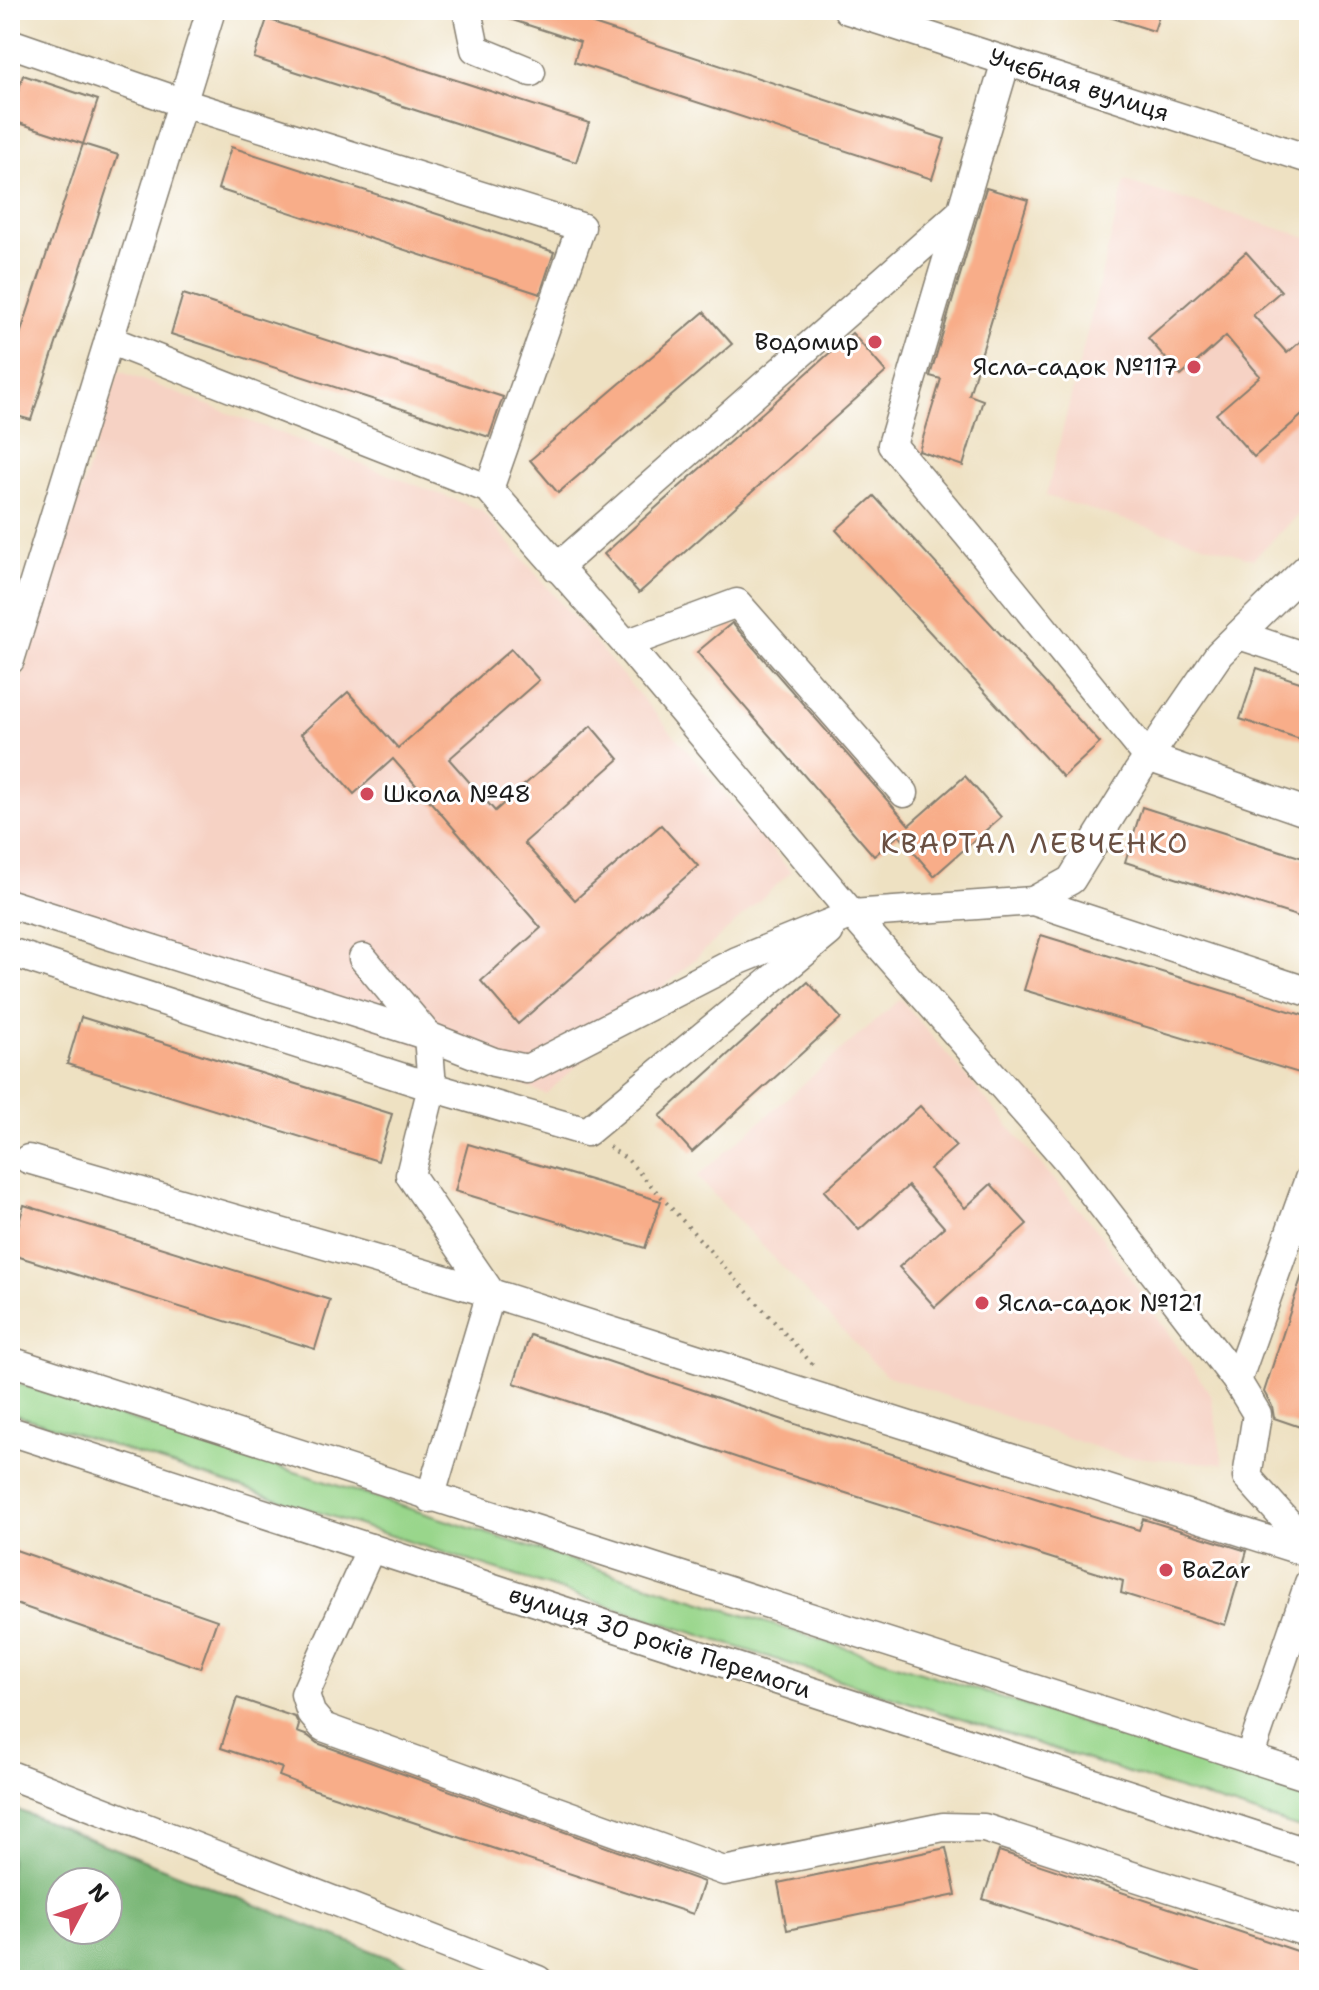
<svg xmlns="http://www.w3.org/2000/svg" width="1319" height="1990" viewBox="0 0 1319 1990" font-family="'Shantell Sans',sans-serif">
<rect width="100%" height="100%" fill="#fff"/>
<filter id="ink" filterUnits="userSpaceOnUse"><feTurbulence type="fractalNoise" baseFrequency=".0125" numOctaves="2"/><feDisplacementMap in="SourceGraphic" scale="16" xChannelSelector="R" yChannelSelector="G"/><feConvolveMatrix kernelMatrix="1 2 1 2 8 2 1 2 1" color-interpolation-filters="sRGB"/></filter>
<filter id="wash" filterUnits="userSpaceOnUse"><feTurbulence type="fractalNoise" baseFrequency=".006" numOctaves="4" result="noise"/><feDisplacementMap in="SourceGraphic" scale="32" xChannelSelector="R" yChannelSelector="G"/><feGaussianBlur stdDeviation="1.8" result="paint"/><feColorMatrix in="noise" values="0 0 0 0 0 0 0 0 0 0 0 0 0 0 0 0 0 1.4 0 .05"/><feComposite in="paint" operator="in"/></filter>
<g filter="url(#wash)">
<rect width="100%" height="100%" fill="#eee1c2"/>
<g fill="#f6d2c4">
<polygon points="1125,181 1309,238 1309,504 1253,559 1046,496"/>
<polygon points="119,371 481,510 791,872 546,1094 10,891 10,716"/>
<polygon points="900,999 1097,1230 1211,1395 1223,1464 1121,1456 885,1375 697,1177"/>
</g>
<polygon fill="#99d68b" stroke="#5a7954" stroke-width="2" points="10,1381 1309,1796 1309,1831 10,1413"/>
<path fill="#7ab777" stroke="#4b6a4a" stroke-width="2" fill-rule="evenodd" d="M10,1807L445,1980H10ZM60,1882H108V1930H60Z"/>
<g id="blocks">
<g fill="#f8ad89">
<polygon points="494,10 574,10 572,17 945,139 932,179 574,62 580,42 494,14"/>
<polygon points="1101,10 1161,10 1154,31 1100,14"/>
<polygon points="267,19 589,123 576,162 254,58"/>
<polygon points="23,75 98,100 83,144 118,155 31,420 10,414 10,365 83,144 10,120"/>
<polygon points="231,147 554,252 540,294 218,189"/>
<polygon points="986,188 1028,200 969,395 983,400 963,466 919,451 941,379 930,376"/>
<polygon points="1246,252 1281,291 1253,315 1287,353 1309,334 1309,409 1254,457 1216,414 1260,376 1226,336 1181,376 1148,338"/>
<polygon points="183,294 503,397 489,437 171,334"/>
<polygon points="704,312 732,344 558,493 530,460"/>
<polygon points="852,333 886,372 639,593 604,554"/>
<polygon points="874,496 1100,743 1063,777 836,530"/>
<polygon points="732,623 909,825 965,776 1001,817 934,876 899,835 874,856 697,652"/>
<polygon points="511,649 539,680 449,759 495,811 591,726 619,759 524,843 575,900 661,825 698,866 518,1024 481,981 541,928 393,759 354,794 301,734 348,692 398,748"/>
<polygon points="1257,668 1309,685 1309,742 1240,719"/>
<polygon points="1142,807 1309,860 1309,920 1125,862"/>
<polygon points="1041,935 1309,1017 1309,1076 1024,990"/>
<polygon points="808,982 841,1018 692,1152 660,1116"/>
<polygon points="81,1017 392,1114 378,1161 67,1064"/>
<polygon points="920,1106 956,1146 930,1169 965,1208 991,1184 1027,1224 935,1307 899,1267 944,1227 908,1186 859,1230 824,1191"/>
<polygon points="468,1144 661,1201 645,1248 455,1191"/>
<polygon points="24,1205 330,1300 315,1349 10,1254"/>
<polygon points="1305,1266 1309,1266 1309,1430 1274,1418 1272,1406 1264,1392"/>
<polygon points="530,1335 801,1426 1139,1530 1143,1519 1247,1551 1225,1625 1121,1593 1123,1581 786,1474 514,1383"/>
<polygon points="10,1548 217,1620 200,1668 10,1602"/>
<polygon points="237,1698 295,1717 299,1725 297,1732 308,1736 317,1743 704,1882 693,1914 300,1785 300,1784 279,1776 282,1768 221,1748"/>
<polygon points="946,1848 956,1895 787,1930 778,1883"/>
<polygon points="999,1851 1309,1955 1309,1980 1224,1980 983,1899"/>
</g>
</g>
</g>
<g filter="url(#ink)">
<use href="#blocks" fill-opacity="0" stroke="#857e6f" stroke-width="2"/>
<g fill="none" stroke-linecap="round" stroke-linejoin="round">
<defs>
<g id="minor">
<polyline points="467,10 475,49 531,72"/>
<polyline points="848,10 1309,159"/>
<polyline points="10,43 183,103 581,227 489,489"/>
<polyline points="1006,61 892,445 968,535 1148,757 1309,813"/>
<polyline points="109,340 489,489 626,644 852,914 1068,1161 1237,1381 1257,1414 1247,1477 1309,1546"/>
<polyline points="557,568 960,213"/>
<polyline points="1239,635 1309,658"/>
<polyline points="626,644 737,603 904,793"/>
<polyline points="10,660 211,10"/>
<polyline points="1033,901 1071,880 1138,772 1219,654 1309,566"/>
<polyline points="10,904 428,1036 494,1062 527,1069 737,961 852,914 1033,901 1309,992"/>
<polyline points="10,952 432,1087 410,1175 491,1293 28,1159"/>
<polyline points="363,958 428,1036 432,1087 587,1132 829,932"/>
<polyline points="10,1361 1309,1777"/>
<polyline points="1237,1381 1309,1179"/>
<polyline points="10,1431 1309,1853"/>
<polyline points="430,1498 491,1293 1309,1553"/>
<polyline points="371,1548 305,1694 311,1713 323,1727 724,1871 943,1827 984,1828 1309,1933"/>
<polyline points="1249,1758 1309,1583"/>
<polyline points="10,1775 538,1980"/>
</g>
</defs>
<use href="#minor" stroke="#857e6f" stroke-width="31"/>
<polyline stroke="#857e6f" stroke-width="4" stroke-dasharray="2 6" stroke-linecap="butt" points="609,1147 627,1159 816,1368"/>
<use href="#minor" stroke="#fff" stroke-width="28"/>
</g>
</g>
<g fill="#d1495b" stroke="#fff" stroke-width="3">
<circle cx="875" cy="342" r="8"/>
<circle cx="1194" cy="367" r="8"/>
<circle cx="367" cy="794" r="8"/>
<circle cx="982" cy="1303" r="8"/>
<circle cx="1166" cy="1570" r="8"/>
</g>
<g text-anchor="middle" stroke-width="6" stroke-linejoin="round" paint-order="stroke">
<g font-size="24" fill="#1c1c1c" stroke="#fff">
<text transform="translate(1079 85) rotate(18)" y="8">Учєбная вулиця</text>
<text transform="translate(660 1642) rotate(18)" y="8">вулиця 30 років Перемоги</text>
</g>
<g font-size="24" fill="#1c1c1c" stroke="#fff" text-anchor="start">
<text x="859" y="350" text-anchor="end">Водомир</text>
<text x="1178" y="375" text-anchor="end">Ясла-садок №117</text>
<text x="383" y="802">Школа №48</text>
<text x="998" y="1311">Ясла-садок №121</text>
<text x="1182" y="1578">BaZar</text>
</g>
<g font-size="28" letter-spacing="2" fill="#694f42" stroke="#fff">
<text x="1035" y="853">КВАРТАЛ ЛЕВЧЕНКО</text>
</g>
</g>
<rect width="1319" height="1990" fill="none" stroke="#fff" stroke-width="40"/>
<g transform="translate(84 1906) rotate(49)"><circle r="38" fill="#ffffff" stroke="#a4a4a4" stroke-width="2"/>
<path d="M0-6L14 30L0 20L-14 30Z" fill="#d1495b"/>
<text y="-12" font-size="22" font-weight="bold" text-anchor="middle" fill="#1c1c1c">N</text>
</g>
</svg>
